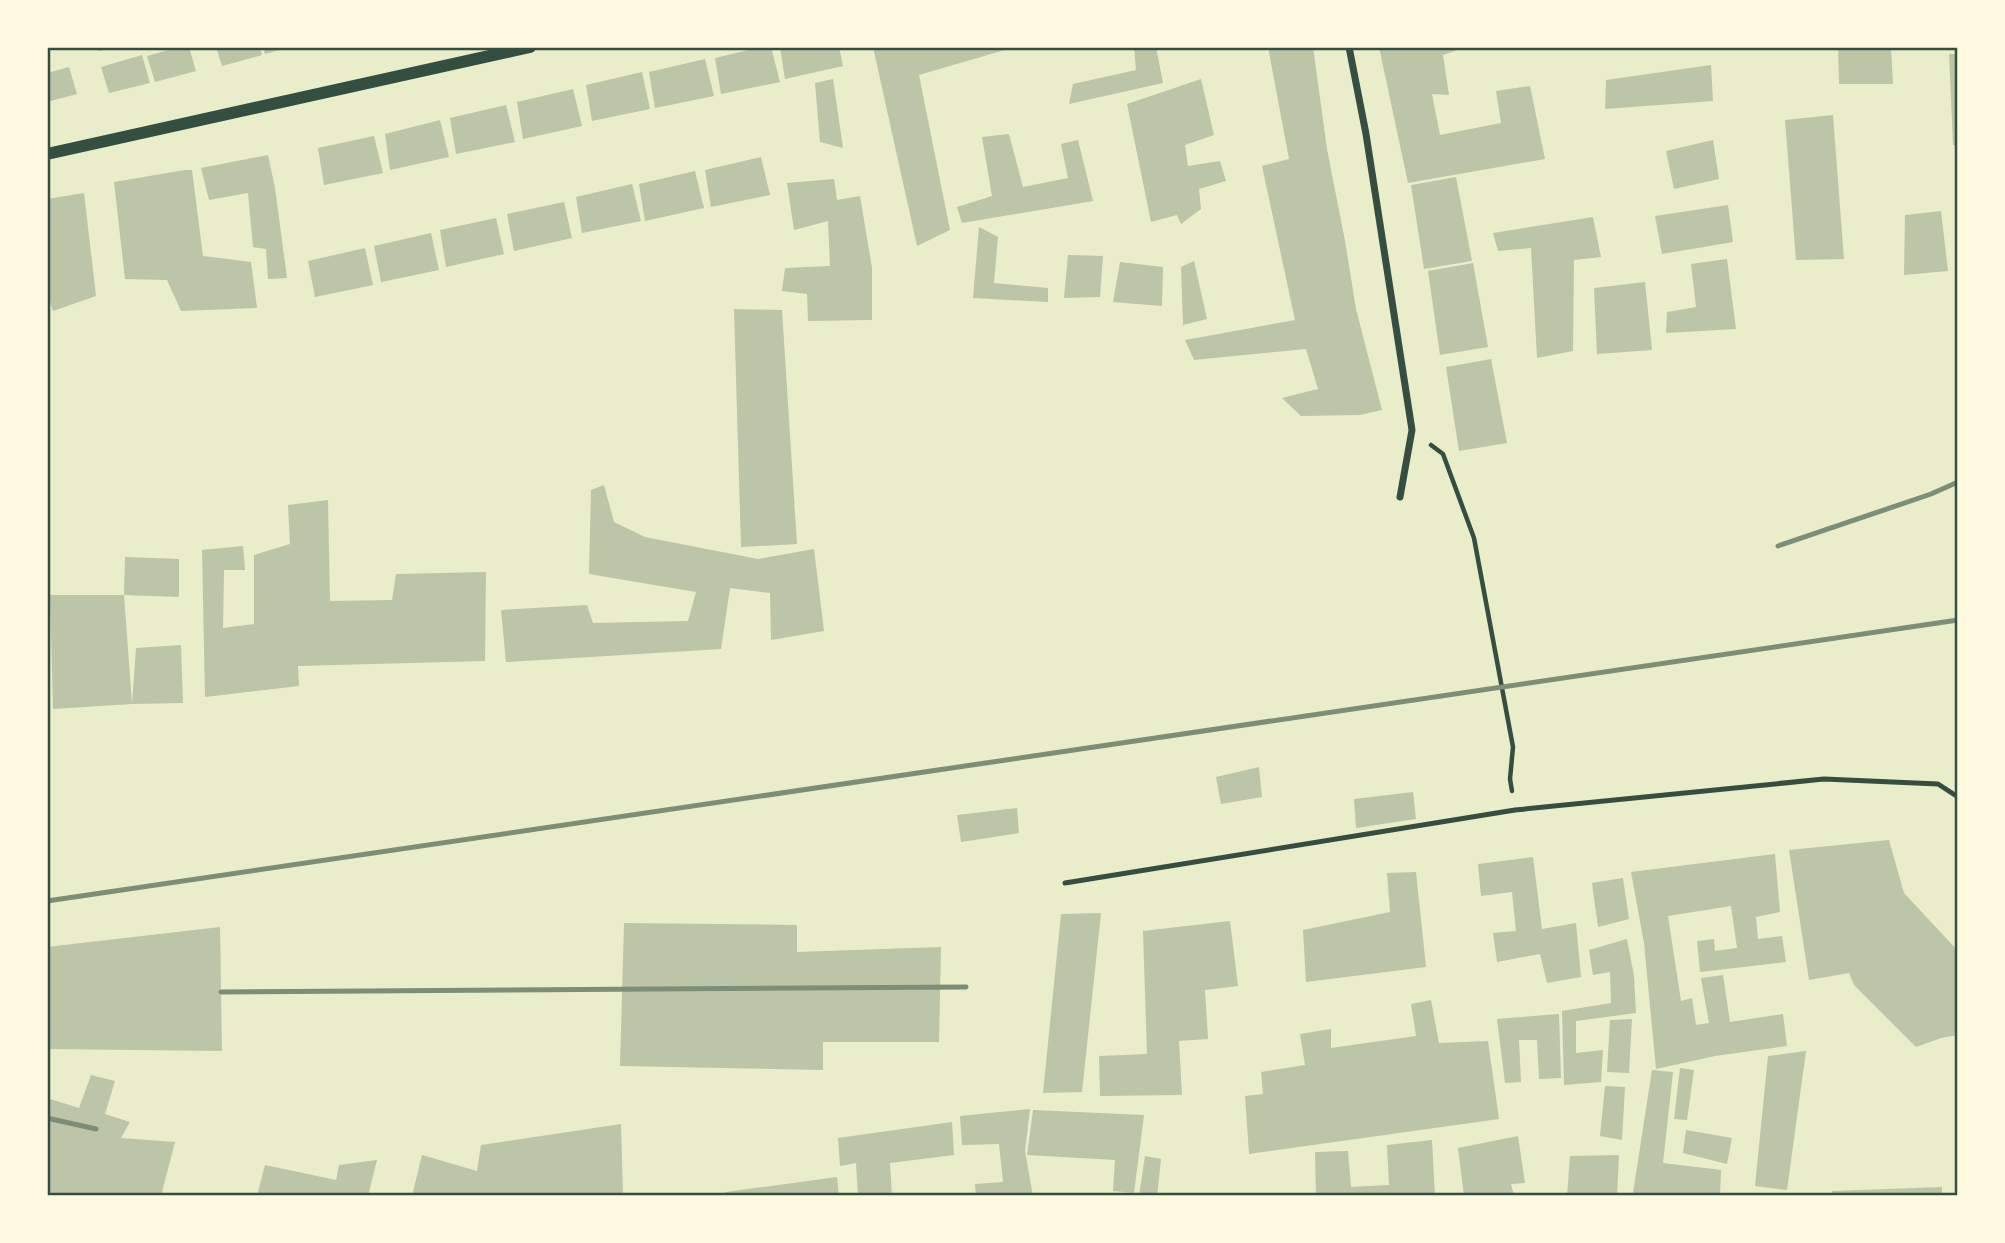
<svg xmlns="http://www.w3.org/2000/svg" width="2005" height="1243" viewBox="0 0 2005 1243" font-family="'Archivo Narrow',sans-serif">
<rect width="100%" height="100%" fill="#e9edc9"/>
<g fill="#bcc5a7">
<polygon points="98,47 115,47 115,49 98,51"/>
<polygon points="179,47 189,47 196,71 155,82 147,56"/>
<polygon points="216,47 260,47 262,55 222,66"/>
<polygon points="263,47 287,47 287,48 265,54"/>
<polygon points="761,47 771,47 780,82 721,94 715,58"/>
<polygon points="780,47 839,47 843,66 785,79"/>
<polygon points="873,47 1015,47 919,75 950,230 917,246"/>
<polygon points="1134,47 1156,47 1163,83 1069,104 1073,84 1136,70"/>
<polygon points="1268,47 1313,47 1327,149 1345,241 1356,309 1382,410 1360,415 1301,416 1282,398 1318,389 1306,349 1194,360 1185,340 1295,320 1262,166 1289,159"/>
<polygon points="1379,47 1466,47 1443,55 1449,95 1432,94 1440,135 1501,123 1496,91 1530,86 1545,159 1408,183"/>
<polygon points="1838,47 1891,47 1893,84 1839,84"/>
<polygon points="1949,54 1958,54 1958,145 1953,145"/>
<polygon points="142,55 150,83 109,93 101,67"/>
<polygon points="705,59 714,96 655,108 649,72"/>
<polygon points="1711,65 1713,101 1605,109 1606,80"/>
<polygon points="69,67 77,94 47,102 47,73"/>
<polygon points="642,72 650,109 592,121 586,85"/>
<polygon points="833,79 843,148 820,142 815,83"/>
<polygon points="1201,79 1214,135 1185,145 1188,166 1220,161 1226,181 1199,189 1201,209 1181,224 1177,215 1151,222 1127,104"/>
<polygon points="573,89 582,126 523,139 517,102"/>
<polygon points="506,105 515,142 456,154 450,118"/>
<polygon points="1833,115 1844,259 1796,260 1785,120"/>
<polygon points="440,120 449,157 390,170 385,134"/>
<polygon points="1009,134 1023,187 1068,178 1061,144 1078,140 1093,201 962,223 957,207 992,196 982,137"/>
<polygon points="374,136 383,173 324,185 318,148"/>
<polygon points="1713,140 1719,179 1674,189 1666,151"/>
<polygon points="268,155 275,188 287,278 268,279 266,249 253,247 248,193 209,200 201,168"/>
<polygon points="761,157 770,195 711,207 705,170"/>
<polygon points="185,170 192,170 203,256 251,262 257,308 181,311 167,280 125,279 114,182"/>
<polygon points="695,171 704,208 645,221 639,184"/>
<polygon points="1456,177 1472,261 1424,269 1411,185"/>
<polygon points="834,179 837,200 860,196 872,268 872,320 808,321 807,294 782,291 785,268 830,266 828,221 794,230 787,183"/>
<polygon points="632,184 641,221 582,233 576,197"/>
<polygon points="84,193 96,296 53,311 47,292 47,199"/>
<polygon points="564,202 572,238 514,251 507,214"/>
<polygon points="1728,205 1733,242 1662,254 1655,216"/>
<polygon points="1941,211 1948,271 1904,275 1905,215"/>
<polygon points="1593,217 1601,257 1574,260 1573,351 1537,358 1531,248 1498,251 1493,233"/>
<polygon points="496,218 504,254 446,267 440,230"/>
<polygon points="979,227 998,237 994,283 1048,288 1048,302 973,298"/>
<polygon points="431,233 439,270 381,282 374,246"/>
<polygon points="365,248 373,285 315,297 308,261"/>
<polygon points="1068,255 1103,256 1100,297 1064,298"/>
<polygon points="1727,259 1736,329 1666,333 1667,312 1696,307 1691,264"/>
<polygon points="1194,261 1207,319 1183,325 1181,267"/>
<polygon points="1120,262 1163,267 1162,306 1113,302"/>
<polygon points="1473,263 1488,347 1440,355 1428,271"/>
<polygon points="1645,282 1652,350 1597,354 1594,288"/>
<polygon points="734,309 782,310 797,544 741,547"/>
<polygon points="1491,359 1507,443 1459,451 1446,367"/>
<polygon points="604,485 614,522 645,537 758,559 814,549 824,631 771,640 770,593 730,588 721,649 506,662 501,610 587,605 593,623 688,621 696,592 589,574 591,490"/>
<polygon points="328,500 330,601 392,600 396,574 486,572 485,661 298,666 299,686 205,697 202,550 243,546 245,570 224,570 223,628 254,624 254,555 290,544 288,505"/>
<polygon points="125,557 179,559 179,597 124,595"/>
<polygon points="50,595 124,595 132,704 53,709"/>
<polygon points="181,645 183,703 132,704 136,648"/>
<polygon points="1259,767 1262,797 1221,804 1216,777"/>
<polygon points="1413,792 1416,819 1356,828 1354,799"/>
<polygon points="1017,808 1019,833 961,842 957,815"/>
<polygon points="1889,840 1904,893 1958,951 1958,1035 1941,1038 1916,1047 1854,985 1849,973 1809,980 1789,850"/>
<polygon points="1775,854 1780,912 1756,917 1758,939 1782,936 1786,962 1700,972 1697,941 1714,939 1715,951 1737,948 1731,906 1668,916 1681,1001 1692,998 1696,1025 1709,1023 1701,978 1723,975 1730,1022 1783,1014 1787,1046 1715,1056 1656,1069 1644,943 1631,872"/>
<polygon points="1533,857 1542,929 1576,923 1581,977 1547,983 1540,954 1497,962 1493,933 1516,931 1512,892 1481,896 1478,864"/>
<polygon points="1416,872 1426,967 1306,982 1303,930 1390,912 1387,873"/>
<polygon points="1623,878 1629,919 1598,927 1592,883"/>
<polygon points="1101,913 1082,1092 1043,1093 1061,914"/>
<polygon points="1230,921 1238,986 1205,990 1208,1039 1179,1041 1182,1095 1100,1096 1099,1056 1147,1054 1143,931"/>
<polygon points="624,923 797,925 797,952 941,947 939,1042 823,1042 823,1070 620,1066"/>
<polygon points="220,927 222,1051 47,1049 47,947"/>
<polygon points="1627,939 1634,976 1636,1013 1576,1021 1576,1053 1603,1050 1601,1082 1564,1085 1562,1011 1611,1003 1610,972 1593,975 1589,950"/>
<polygon points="1431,1000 1439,1043 1488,1041 1499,1119 1249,1154 1245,1096 1263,1094 1261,1072 1305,1065 1300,1034 1331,1029 1331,1048 1416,1036 1411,1004"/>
<polygon points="1559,1014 1561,1078 1539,1079 1537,1040 1519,1040 1521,1082 1505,1083 1497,1019"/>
<polygon points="1632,1019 1629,1073 1607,1072 1610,1020"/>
<polygon points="1806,1051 1787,1190 1755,1186 1768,1056"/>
<polygon points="1680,1068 1694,1070 1687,1120 1674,1119"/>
<polygon points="1652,1070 1673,1072 1663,1163 1721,1170 1720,1196 1657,1196 1633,1193"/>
<polygon points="91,1075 115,1081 105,1114 130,1122 121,1138 175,1142 161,1196 47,1196 47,1098 79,1108"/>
<polygon points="1605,1086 1625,1087 1622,1140 1600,1136"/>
<polygon points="1030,1109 1025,1151 1033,1196 976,1196 975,1184 1003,1182 999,1144 962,1145 960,1116"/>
<polygon points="1033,1110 1144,1115 1134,1193 1113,1191 1115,1160 1027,1155"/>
<polygon points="952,1122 954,1155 890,1163 892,1196 858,1196 856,1163 840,1166 838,1138"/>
<polygon points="621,1124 623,1196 412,1196 422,1155 477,1171 481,1145"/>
<polygon points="1686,1130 1732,1138 1727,1164 1683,1153"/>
<polygon points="1518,1136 1525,1183 1511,1184 1514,1196 1464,1196 1458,1148"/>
<polygon points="1432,1140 1435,1196 1316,1196 1315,1152 1348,1151 1351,1187 1389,1185 1387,1145"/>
<polygon points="1619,1155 1617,1196 1567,1196 1570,1156"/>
<polygon points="1145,1156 1161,1159 1157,1196 1139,1196"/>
<polygon points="377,1160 368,1196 257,1196 265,1165 336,1180 339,1165"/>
<polygon points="837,1177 839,1196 717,1196 726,1192"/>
<polygon points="1942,1187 1942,1196 1832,1196 1832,1191"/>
</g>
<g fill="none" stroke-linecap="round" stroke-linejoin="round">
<polyline stroke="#344e41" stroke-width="4.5" points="1431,445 1443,454 1474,538 1513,747 1510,779 1512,791"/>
<polyline stroke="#344e41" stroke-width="5" points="1065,883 1515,810 1824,779 1938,784 1958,797"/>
<polyline stroke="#344e41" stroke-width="7" points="1349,47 1366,134 1412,430 1400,497"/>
<polyline stroke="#344e41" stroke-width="12" points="47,154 530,47"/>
<g stroke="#7c8e77" stroke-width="5">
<polyline points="1778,546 1931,494 1958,482"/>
<polyline points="47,901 1958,620"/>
<polyline points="221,992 966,987"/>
<polyline points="47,1118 96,1129"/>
</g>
</g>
<rect width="2005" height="1243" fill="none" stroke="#fefae0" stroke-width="98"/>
<rect x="49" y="49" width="1907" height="1145" fill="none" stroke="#344e41" stroke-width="2.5"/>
</svg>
